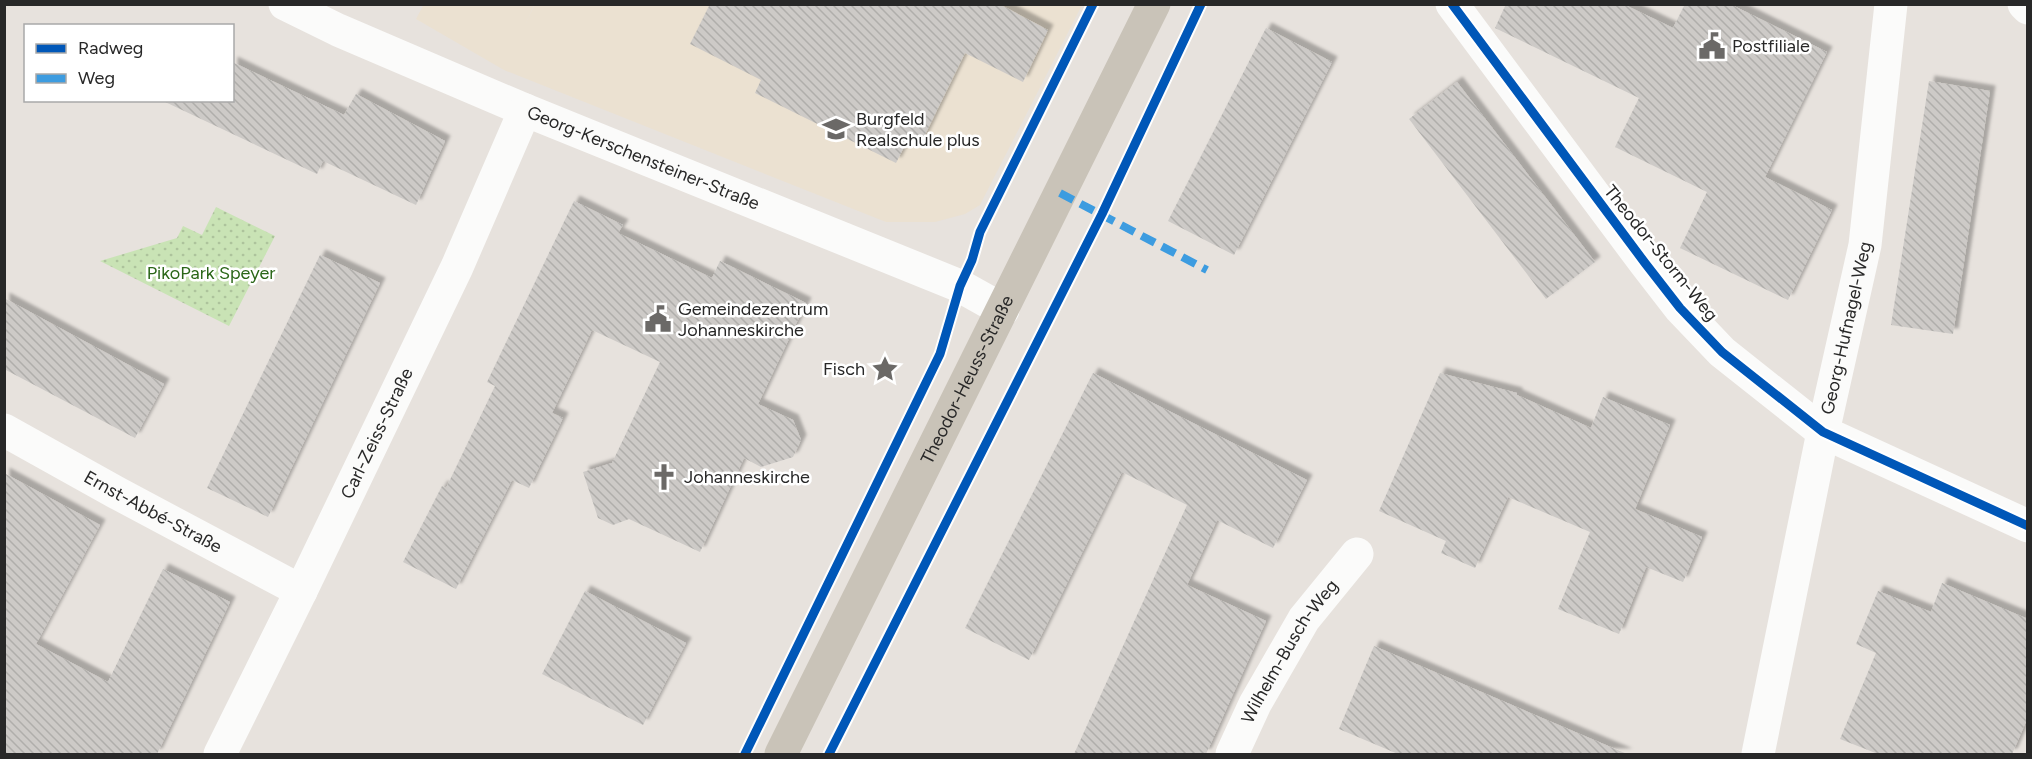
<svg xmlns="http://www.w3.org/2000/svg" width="2032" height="759" viewBox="0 0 2032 759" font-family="Figtree,sans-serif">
<defs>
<pattern id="park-dots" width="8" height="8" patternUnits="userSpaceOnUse" patternTransform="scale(1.5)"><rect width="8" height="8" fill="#c9e3b5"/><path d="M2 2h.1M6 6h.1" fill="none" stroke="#adc39c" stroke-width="1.8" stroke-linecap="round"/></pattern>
<pattern id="building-back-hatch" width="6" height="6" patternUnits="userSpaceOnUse" patternTransform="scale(1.5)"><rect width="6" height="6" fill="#cdcac7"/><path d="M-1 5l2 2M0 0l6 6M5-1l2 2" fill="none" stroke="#b0aeab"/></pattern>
<filter id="shadow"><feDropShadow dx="5.5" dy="-5.5" stdDeviation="1.5" flood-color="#0004"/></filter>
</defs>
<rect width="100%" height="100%" fill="#e7e2dd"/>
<polygon fill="#ebe1d1" points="424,4 534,5 526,23 535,4 1082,5 980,205 965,214 935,222 886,222 504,70 416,19"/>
<polygon fill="url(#park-dots)" points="216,207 275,236 229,326 100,261 177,238 183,226 202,235"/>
<g fill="url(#building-back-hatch)" filter="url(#shadow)">
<polygon points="710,4 999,4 1048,30 1023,82 965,53 919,147 907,141 896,163 755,93 761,80 690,44"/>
<polygon points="1506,4 1623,4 1673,28 1685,4 1730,4 1827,52 1765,177 1832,210 1788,300 1680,248 1707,192 1615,147 1639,98 1495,28"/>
<polygon points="1266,28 1332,62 1234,255 1168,221"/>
<polygon points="232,62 344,115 356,94 445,141 416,205 323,161 317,174 161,100 232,100"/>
<polygon points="1929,81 1990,91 1953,334 1891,325"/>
<polygon points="1457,82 1595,262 1546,299 1409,119"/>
<polygon points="574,201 623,225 618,233 712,278 720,261 806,303 758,404 793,420 801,440 793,457 761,467 744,458 700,552 629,519 613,525 598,518 583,472 612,463 660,362 592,330 552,413 563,418 529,488 512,480 456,589 403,562 442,486 446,488 495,386 487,382"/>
<polygon points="320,255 380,283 268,517 207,488"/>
<polygon points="4,298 164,384 135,438 4,369"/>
<polygon points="1093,373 1307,480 1273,548 1217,520 1187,585 1266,621 1206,754 1074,754 1187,505 1122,472 1029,660 965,628"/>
<polygon points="1440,373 1517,393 1517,395 1591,428 1603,397 1670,425 1635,509 1702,537 1683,582 1646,567 1619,634 1558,609 1590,532 1508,497 1475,568 1441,553 1446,541 1379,511"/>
<polygon points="4,473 100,525 36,644 108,682 163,569 230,602 157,754 4,754"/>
<polygon points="1942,583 2028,619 2028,717 2012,754 1878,754 1840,739 1876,653 1856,644 1878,591 1931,612"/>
<polygon points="585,591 686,643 643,725 542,674"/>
<polygon points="1374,646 1535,715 1627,754 1398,754 1339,729"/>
</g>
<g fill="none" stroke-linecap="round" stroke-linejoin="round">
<g stroke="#fbfbfa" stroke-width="33">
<path id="s1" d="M285,4L338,30L525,110L960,286L1003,310"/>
<polyline points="1452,4 1645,263 1680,308 1722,352 1823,432 2028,526"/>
<polyline points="2024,4 2028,8"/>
<path id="s2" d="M4,430L117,493L301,591"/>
<path id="s3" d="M220,754L301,591L457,267L525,110"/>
<path id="s4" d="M1232,754L1255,704L1304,619L1357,554"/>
<path id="s5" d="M1758,754L1823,432L1865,245L1891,4"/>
</g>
<path stroke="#c9c3b8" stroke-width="33" id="s6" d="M781,754L1154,4"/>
<polyline stroke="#3d9ce0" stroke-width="8" stroke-dasharray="15 8" stroke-linecap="butt" points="1060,193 1207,270"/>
<defs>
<g id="cycleway">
<polyline points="1452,4 1645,263 1680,308 1722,352 1823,432 2028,526"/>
<polyline points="745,754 940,354 960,286 972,260 980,232 1093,4"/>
<polyline points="829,754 1102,214 1201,4"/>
</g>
</defs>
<use href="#cycleway" stroke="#fff" stroke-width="13"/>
<use href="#cycleway" stroke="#0057b8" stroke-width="9"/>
</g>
<defs>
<symbol id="civic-bare" viewBox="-9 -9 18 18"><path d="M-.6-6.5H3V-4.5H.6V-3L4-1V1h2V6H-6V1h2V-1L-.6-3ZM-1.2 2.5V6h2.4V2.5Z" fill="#6b6967" stroke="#fff" stroke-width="2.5" paint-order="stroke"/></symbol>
<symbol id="school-bare" viewBox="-9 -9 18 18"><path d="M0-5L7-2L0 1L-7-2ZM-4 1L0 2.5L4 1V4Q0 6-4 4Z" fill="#6b6967" stroke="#fff" stroke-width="2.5" paint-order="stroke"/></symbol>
<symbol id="sight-bare" viewBox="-9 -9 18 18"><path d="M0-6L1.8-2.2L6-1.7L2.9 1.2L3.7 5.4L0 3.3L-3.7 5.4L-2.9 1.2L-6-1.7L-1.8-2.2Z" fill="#6b6967" stroke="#fff" stroke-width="2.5" paint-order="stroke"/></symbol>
<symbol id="church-bare" viewBox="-9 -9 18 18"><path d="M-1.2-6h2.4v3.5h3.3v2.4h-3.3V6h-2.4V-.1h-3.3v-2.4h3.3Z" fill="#6b6967" stroke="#fff" stroke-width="2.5" paint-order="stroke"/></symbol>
</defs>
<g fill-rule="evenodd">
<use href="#civic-bare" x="1693" y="27" width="38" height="38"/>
<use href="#school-bare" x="817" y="110" width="38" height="38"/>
<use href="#civic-bare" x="639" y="300" width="38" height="38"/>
<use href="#sight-bare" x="866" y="350" width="38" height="38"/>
<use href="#church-bare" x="645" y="458" width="38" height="38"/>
</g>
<g text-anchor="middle" stroke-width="5" stroke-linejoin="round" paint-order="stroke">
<g font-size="18" fill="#282828" stroke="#fff" text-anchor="start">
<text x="1732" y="52">Postfiliale</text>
<text x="856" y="125">Burgfeld<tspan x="856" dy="21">Realschule plus</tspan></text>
<text x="678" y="315">Gemeindezentrum<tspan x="678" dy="21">Johanneskirche</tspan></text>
<text x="865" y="375" text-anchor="end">Fisch</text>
<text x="684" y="483">Johanneskirche</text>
</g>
<g font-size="18" fill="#282828" stroke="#fff">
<text dy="6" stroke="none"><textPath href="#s1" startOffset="390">Georg-Kerschensteiner-Straße</textPath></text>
<text transform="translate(1661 253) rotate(51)" y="6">Theodor-Storm-Weg</text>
<text dy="6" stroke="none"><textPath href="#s5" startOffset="435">Georg-Hufnagel-Weg</textPath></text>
<text dy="6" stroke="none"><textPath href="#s6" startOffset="418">Theodor-Heuss-Straße</textPath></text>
<text dy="6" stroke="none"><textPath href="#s3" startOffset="357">Carl-Zeiss-Straße</textPath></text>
<text dy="6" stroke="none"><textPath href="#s2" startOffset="170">Ernst-Abbé-Straße</textPath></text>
<text dy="6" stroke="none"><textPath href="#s4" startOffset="118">Wilhelm-Busch-Weg</textPath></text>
</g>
<g font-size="18" fill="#2a6617" stroke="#fff">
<text x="211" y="279">PikoPark Speyer</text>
</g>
</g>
<rect width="2032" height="759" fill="none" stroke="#282828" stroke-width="12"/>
<rect x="24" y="24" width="210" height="78" fill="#ffffff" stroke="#a9a9a9" stroke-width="1.5"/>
<rect x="36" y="44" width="30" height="9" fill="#0057b8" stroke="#a9a9a9" stroke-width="1.5"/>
<text x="78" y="54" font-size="18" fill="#282828">Radweg</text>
<rect x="36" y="74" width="30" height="9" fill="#3d9ce0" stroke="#a9a9a9" stroke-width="1.5"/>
<text x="78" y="84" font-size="18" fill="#282828">Weg</text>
</svg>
